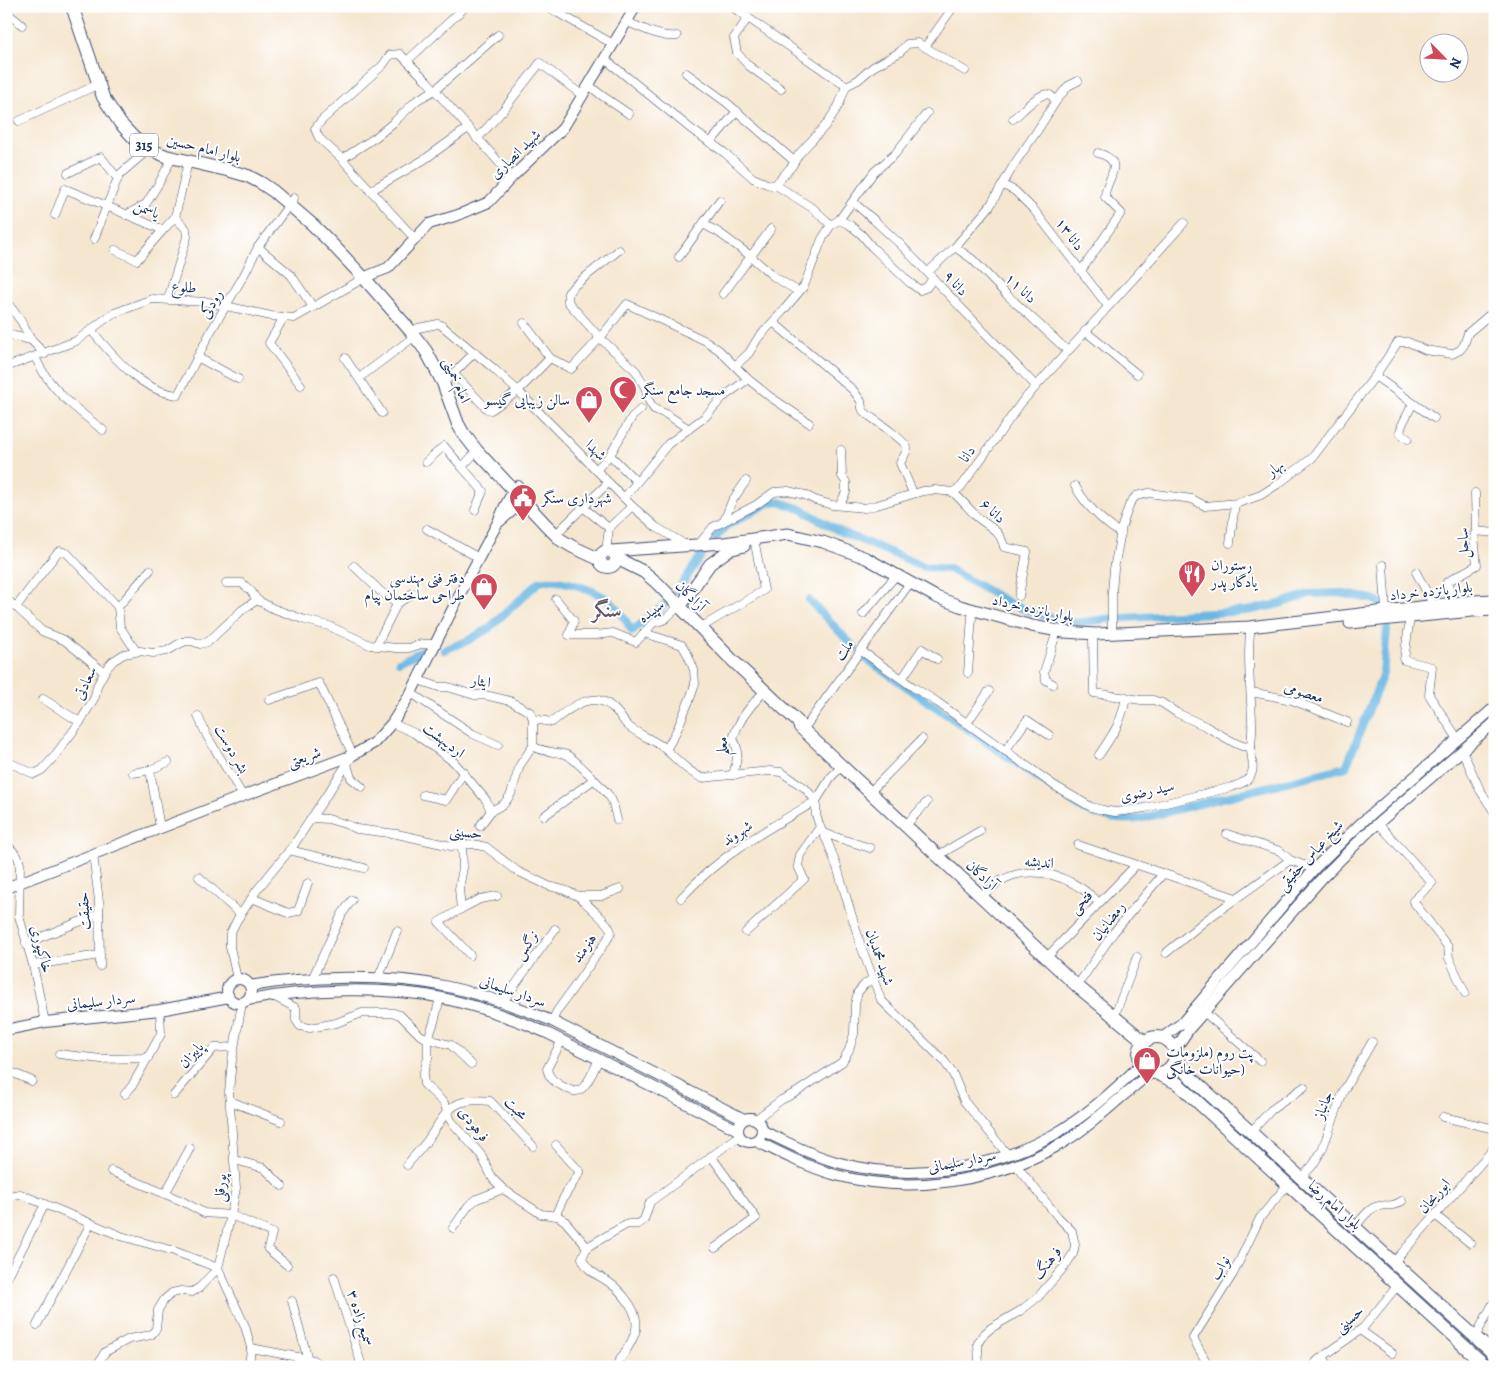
<svg xmlns="http://www.w3.org/2000/svg" width="1501" height="1373" viewBox="0 0 1501 1373" font-family="Alegreya,Amiri,serif">
<rect width="100%" height="100%" fill="#fff"/>
<filter id="ink" filterUnits="userSpaceOnUse"><feTurbulence type="fractalNoise" baseFrequency=".02" numOctaves="2"/><feDisplacementMap in="SourceGraphic" scale="10" xChannelSelector="R" yChannelSelector="G"/><feConvolveMatrix kernelMatrix="1 2 1 2 8 2 1 2 1" color-interpolation-filters="sRGB"/></filter>
<filter id="wash" filterUnits="userSpaceOnUse"><feTurbulence type="fractalNoise" baseFrequency=".0096" numOctaves="4" result="noise"/><feDisplacementMap in="SourceGraphic" scale="20" xChannelSelector="R" yChannelSelector="G"/><feGaussianBlur stdDeviation="1.12" result="paint"/><feColorMatrix in="noise" values="0 0 0 0 0 0 0 0 0 0 0 0 0 0 0 0 0 1.4 0 .05"/><feComposite in="paint" operator="in"/></filter>
<g filter="url(#wash)">
<rect width="100%" height="100%" fill="#f5e6cf"/>
<g fill="none" stroke-linecap="round" stroke-linejoin="round">
<g stroke="#6ab7e4" stroke-width="8">
<polyline points="715,538 728,525 769,503 780,502 801,509 839,531 925,567 949,569 1011,604 1037,614 1077,623 1106,619 1247,611 1279,604 1309,594 1339,593 1372,599 1382,604"/>
<polyline points="677,591 705,550"/>
<polyline points="809,600 855,648"/>
<path d="M444,650L467,641L488,629L539,582C559,577 600,590 615,606C622,613 627,623 632,631L665,604"/>
<path d="M865,658L1084,810C1106,818 1116,821 1139,819L1346,767L1383,674L1387,629"/>
<polyline points="399,662 422,651"/>
</g>
</g>
</g>
<g filter="url(#ink)">
<g fill="none" stroke-linecap="round" stroke-linejoin="round">
<defs>
<g id="minor">
<polyline points="546,6 613,44"/>
<polyline points="731,6 846,86"/>
<polyline points="6,12 22,25"/>
<polyline points="748,18 734,38 737,53 749,66 781,89"/>
<path d="M627,22C643,28 660,38 677,36"/>
<polyline points="925,47 954,6"/>
<polyline points="605,59 691,129 725,153 753,178 767,184 779,187 814,209 831,225"/>
<polyline points="407,61 462,10"/>
<polyline points="686,73 726,102 794,161"/>
<polyline points="589,85 601,95 629,114"/>
<path d="M1013,119C1021,113 1040,90 1050,95C1052,96 1054,99 1056,101"/>
<polyline points="19,121 99,84"/>
<polyline points="477,139 504,109 540,63 583,96"/>
<polyline points="710,143 737,111"/>
<polyline points="342,159 376,137 394,122 417,100 435,90 498,35"/>
<polyline points="68,173 101,157 118,179"/>
<polyline points="1003,185 1015,191 1034,210 1108,306"/>
<polyline points="774,186 792,166 799,154 826,125 839,105 846,86 858,80 873,67 900,52 907,44 918,43 965,71"/>
<polyline points="370,191 425,159 468,128"/>
<polyline points="853,202 874,220 901,245 1036,386"/>
<path d="M55,215L65,189C98,202 130,216 163,230L175,217L188,162"/>
<polyline points="126,215 146,204 159,183 172,158"/>
<polyline points="839,220 850,225 862,235 872,247 910,283 920,290 927,287 933,278"/>
<polyline points="703,224 718,232 748,254 773,276 799,292"/>
<polyline points="94,239 119,175 149,149"/>
<polyline points="415,239 342,159 319,138 315,129 321,121 383,65 390,55 400,54 426,80 512,177"/>
<polyline points="258,247 291,275 313,307"/>
<polyline points="955,247 972,259 1006,294 1068,351"/>
<polyline points="115,250 137,260 163,230"/>
<polyline points="619,250 574,286 568,293 568,302 600,338 636,371 645,387 649,401 654,409 666,414 689,429"/>
<polyline points="679,257 720,200"/>
<path d="M1081,271L1121,213L1105,197C1104,180 1129,162 1098,153"/>
<polyline points="928,272 955,247 990,206 1015,163 1037,131 1056,101 1068,86 1078,81"/>
<polyline points="723,294 771,229"/>
<polyline points="168,299 187,237 186,229 175,217"/>
<polyline points="6,301 21,321 31,340 45,354"/>
<polyline points="284,317 269,343 301,385"/>
<path d="M773,322L853,390L861,401L862,408L864,412C872,418 906,441 907,448C907,453 902,459 900,463L913,493"/>
<polyline points="524,323 550,358 571,369 600,338 627,304 706,341 719,350 748,379 769,396 809,423"/>
<polyline points="418,328 438,324 441,325 493,368 518,391 632,506 656,527 686,545"/>
<path d="M91,330C114,357 140,391 178,395L211,331L244,275L258,247L294,198"/>
<polyline points="1085,331 1137,374"/>
<polyline points="6,334 31,340"/>
<path d="M35,357C49,389 76,409 103,430"/>
<polyline points="197,357 238,379"/>
<polyline points="345,358 382,413"/>
<polyline points="735,366 749,353 758,338 783,311 804,286 822,239 831,225 839,220 874,172 895,154 927,113"/>
<polyline points="6,367 76,341 112,314 152,299 208,302 271,316 294,318 364,278"/>
<polyline points="454,374 487,409 491,410 518,391 550,358"/>
<polyline points="1375,376 1434,418"/>
<polyline points="359,378 415,336"/>
<polyline points="443,383 449,378 475,352"/>
<polyline points="1408,439 1403,436 1400,432 1402,425 1413,403"/>
<polyline points="610,455 637,482"/>
<polyline points="426,462 444,446 462,467"/>
<polyline points="596,470 610,455 632,417 641,409"/>
<path d="M1075,486C1086,506 1102,521 1121,534"/>
<path d="M953,492C961,500 968,507 975,515C987,527 1000,528 1004,547L1027,552L1019,596"/>
<polyline points="624,498 668,444 705,417 722,398 748,379"/>
<polyline points="840,505 846,492 846,482 842,476 841,450"/>
<polyline points="584,508 609,528 606,551"/>
<polyline points="475,510 483,491 462,467 477,451"/>
<polyline points="724,521 732,501 746,481"/>
<polyline points="609,528 632,506"/>
<polyline points="427,529 479,558"/>
<polyline points="560,530 608,483"/>
<polyline points="1476,531 1495,533"/>
<polyline points="1230,543 1235,504"/>
<polyline points="699,544 713,527 756,505 774,492 788,491 805,495 815,500 832,505 865,508 877,505 923,491 935,490 953,492 961,487 1021,403 1184,223"/>
<polyline points="1383,565 1386,611"/>
<polyline points="354,566 380,591 397,604"/>
<polyline points="1416,572 1434,606"/>
<polyline points="226,583 242,583 251,591 257,600 272,608 305,620 329,626 370,645 396,648 409,648 421,644 435,644"/>
<polyline points="6,599 16,607 42,631 64,640 104,672"/>
<polyline points="556,599 574,621 569,635 596,635 613,633 636,642 653,623 664,620 676,609"/>
<polyline points="1454,603 1447,582 1477,565 1474,536 1476,531 1475,493"/>
<polyline points="16,607 57,553 60,551 67,553 118,607 120,627 136,651"/>
<polyline points="118,607 150,570"/>
<polyline points="863,614 893,579"/>
<polyline points="1410,617 1404,660 1432,667 1429,695 1458,739"/>
<polyline points="700,628 764,590 755,544"/>
<polyline points="644,633 682,645 688,655 694,670 695,684 691,696 677,730 666,750"/>
<polyline points="1112,633 1112,592 1114,569 1122,526 1130,503 1136,496 1149,493 1192,499 1205,506 1238,503 1261,495 1278,484 1312,458 1375,376 1398,342 1408,342 1425,350 1452,354 1460,350 1464,345 1468,333 1488,316 1495,321"/>
<polyline points="1093,640 1094,693 1141,700 1153,700 1162,703 1177,713 1205,726 1235,743 1242,746 1251,747"/>
<polyline points="376,646 397,604 413,593"/>
<path d="M860,650L913,687L937,702L1055,786L1091,807L1103,810L1115,812L1124,811L1145,808L1232,787C1237,785 1245,783 1249,778C1256,770 1251,758 1251,748C1251,739 1253,731 1252,721C1251,692 1247,663 1250,633"/>
<polyline points="968,673 972,616"/>
<polyline points="902,679 922,649 937,659"/>
<polyline points="418,680 439,687 448,687 474,695 485,695 510,701 530,712 533,719"/>
<polyline points="1053,684 1046,680 1044,672 1055,637"/>
<polyline points="1251,692 1292,700 1347,722"/>
<polyline points="411,693 473,734 498,745"/>
<polyline points="43,699 80,722"/>
<polyline points="198,716 207,736 243,796"/>
<path d="M533,719L552,722C569,709 592,689 612,707C618,712 622,719 627,725C636,733 649,738 660,745C674,755 685,771 702,778L770,771L781,772L805,788L816,801C766,830 721,854 681,898"/>
<path d="M533,719V746C543,753 556,751 567,755C575,759 604,789 610,797C614,803 615,812 617,820"/>
<polyline points="392,723 414,733 454,762 486,800 491,811"/>
<polyline points="967,723 989,691"/>
<polyline points="803,730 907,587"/>
<polyline points="1462,750 1480,790 1495,813"/>
<polyline points="1005,751 1027,720 1049,735"/>
<path d="M1099,755C1113,734 1122,722 1126,697"/>
<polyline points="6,761 34,774 42,770 53,758 80,722 95,697 97,686 106,669 113,661 124,654 140,651 153,653 167,651 179,644 186,641 192,641 200,644 208,642 242,610 257,600"/>
<polyline points="347,764 351,778 362,787"/>
<polyline points="841,767 831,777 816,801 816,815 820,827 828,843 837,867 861,946 881,1000 944,1061 953,1074 964,1101 1008,1155"/>
<polyline points="150,770 160,828"/>
<polyline points="133,773 150,770 168,762"/>
<path d="M733,775C736,763 741,750 733,739C738,721 748,708 761,695"/>
<polyline points="869,793 922,739"/>
<polyline points="423,795 446,800 464,772"/>
<polyline points="544,816 593,780"/>
<polyline points="311,818 328,819 345,824 357,829 397,834 451,846 473,844 486,847 517,871 549,886 564,890 578,896 601,896 620,889"/>
<polyline points="1378,823 1432,883 1413,901 1448,947 1449,958 1465,993"/>
<polyline points="480,826 491,811 504,804 511,794 520,765 533,746"/>
<polyline points="905,826 927,802"/>
<polyline points="823,833 870,848"/>
<polyline points="1227,834 1280,851 1290,860 1314,869"/>
<polyline points="6,843 18,857 20,864 19,916 33,965 45,1022"/>
<polyline points="462,845 463,868 459,889 461,909 439,922 470,955"/>
<polyline points="1078,845 1236,898"/>
<polyline points="289,850 364,868"/>
<polyline points="93,854 99,901 100,966"/>
<polyline points="937,856 980,831"/>
<polyline points="199,877 241,915"/>
<path d="M981,897C988,891 995,884 1002,880C1034,863 1071,877 1095,899"/>
<polyline points="252,898 288,913 298,911 308,883"/>
<polyline points="461,909 480,899 497,896"/>
<polyline points="746,932 804,879 798,866 800,855 820,827"/>
<polyline points="26,943 99,914"/>
<polyline points="1166,953 1206,920 1290,860"/>
<polyline points="1046,958 1136,865"/>
<polyline points="33,965 100,955"/>
<polyline points="237,979 230,947 230,934 237,920 257,890 293,846 353,755 319,683 269,700"/>
<polyline points="312,979 342,914 352,900"/>
<polyline points="378,979 397,931"/>
<polyline points="1077,986 1114,932 1163,874"/>
<polyline points="273,996 296,1008 296,1020 300,1026 310,1028 336,1023 362,1013 394,1013 400,1015 420,1035 428,1039 428,1058 423,1075 424,1084 444,1103 451,1121 481,1155 493,1179 503,1189 541,1214 558,1216 565,1221 587,1247"/>
<polyline points="440,998 434,1022 428,1039 451,1045 471,1064"/>
<polyline points="503,1002 555,929"/>
<polyline points="242,1003 232,1060 229,1092 236,1188 231,1215 218,1268 245,1326 251,1348 249,1367"/>
<polyline points="1204,1012 1260,1061"/>
<polyline points="1114,1017 1137,957"/>
<path d="M552,1021L557,1011L605,943C607,940 610,935 611,932C611,924 585,903 578,896"/>
<path d="M562,1040L547,1069C549,1078 554,1082 562,1086C566,1088 572,1092 577,1091C586,1090 595,1067 599,1059"/>
<polyline points="59,1054 101,1059 148,1058"/>
<polyline points="6,1070 32,1081"/>
<polyline points="125,1094 132,1086 161,1034 160,1010"/>
<polyline points="174,1095 214,1048 234,1047"/>
<polyline points="230,1101 281,1121"/>
<polyline points="1443,1117 1495,1129"/>
<polyline points="756,1119 781,1100 797,1092 842,1062 849,1050 854,1034 855,1004 858,992 864,985 872,979"/>
<polyline points="1251,1132 1271,1110 1304,1087"/>
<polyline points="711,1156 756,1218 715,1248"/>
<polyline points="235,1160 264,1168 282,1186"/>
<path d="M407,1165C413,1157 421,1149 427,1141C447,1113 449,1096 490,1101L533,1146"/>
<polyline points="111,1171 182,1201 204,1213 231,1215 272,1233 268,1249 287,1265"/>
<polyline points="1301,1178 1313,1165 1322,1150 1344,1090 1372,1042"/>
<polyline points="165,1194 190,1148"/>
<polyline points="6,1198 8,1196 20,1194 121,1236 174,1251 218,1268 199,1288 192,1292 181,1291 172,1293 164,1300 158,1310 156,1329 151,1335 129,1339 105,1352 96,1367"/>
<polyline points="1435,1215 1470,1243"/>
<polyline points="555,1216 564,1197 580,1172 556,1145"/>
<path d="M1355,1227C1361,1220 1369,1207 1379,1206C1390,1204 1390,1208 1402,1201"/>
<polyline points="453,1228 469,1205 477,1199 503,1189"/>
<polyline points="1394,1262 1495,1147"/>
<polyline points="334,1277 360,1360 360,1367"/>
<polyline points="6,1280 45,1204"/>
<polyline points="292,1301 308,1360 304,1367"/>
<polyline points="37,1325 91,1223"/>
<polyline points="1360,1330 1392,1353"/>
<polyline points="1475,1337 1495,1300"/>
<polyline points="251,1348 313,1360 322,1367"/>
<polyline points="1323,1357 1330,1367"/>
<path d="M615,1367C622,1357 631,1345 635,1333C642,1314 622,1291 607,1281C596,1274 587,1271 582,1258L587,1247L622,1227L628,1224H638L644,1220L650,1202L739,1136"/>
<polyline points="979,1367 978,1343 983,1335 991,1328 1020,1311 1038,1297 1065,1266 1073,1254 1075,1245 1072,1231 1058,1217 1016,1165"/>
<polyline points="1209,1367 1193,1338 1233,1274 1260,1218 1288,1184"/>
<polyline points="1312,1367 1318,1360 1363,1328 1398,1285"/>
</g>
<g id="tertiary">
<polyline points="370,275 388,268 429,224 458,215 489,202 512,177 563,128 636,6"/>
<polyline points="499,522 518,506 528,505"/>
<polyline points="6,888 243,796 353,755 374,743 392,723 411,693 465,584 498,522 505,506 514,490 518,486"/>
<circle cx="239" cy="991" r="12"/>
<path d="M250,986C307,976 387,974 444,986C481,994 517,1006 552,1021L744,1119"/>
<path d="M248,1000C306,989 384,986 442,998C478,1006 513,1018 547,1033L738,1130"/>
<polyline points="6,1030 45,1022 160,1010 229,997"/>
<polyline points="1162,1038 1182,1023 1314,869 1360,824 1495,707"/>
<polyline points="1174,1051 1189,1029 1323,877 1368,832 1495,722"/>
<circle cx="750" cy="1130" r="12"/>
<path d="M763,1131C788,1143 813,1156 840,1163C910,1182 989,1170 1053,1135C1085,1117 1115,1090 1141,1064"/>
<path d="M756,1141C782,1154 808,1167 836,1175C909,1195 994,1182 1059,1145C1094,1125 1120,1096 1152,1072"/>
</g>
<g id="secondary">
<polyline points="611,551 724,543 788,534 823,542 866,558 936,597 960,606 1032,626 1064,632 1096,634 1249,627 1471,601 1495,600"/>
<polyline points="680,607 710,564 729,550 744,546"/>
<polyline points="1350,623 1472,611 1495,610"/>
</g>
<g id="primary">
<polyline points="72,6 103,97 120,123 134,138 149,149 166,156 231,171 248,176 261,183 273,191 313,225 330,242 364,278 409,329 426,351 443,383 458,424 463,433 477,451 546,525 561,540 573,547 599,559"/>
<circle cx="608" cy="559" r="8"/>
<polyline points="616,558 644,572 657,583 730,658 798,722 800,727 1077,986 1145,1042"/>
<circle cx="1157" cy="1055" r="18"/>
<polyline points="1175,1056 1186,1073 1495,1355"/>
<polyline points="1156,1073 1177,1083 1487,1367"/>
</g>
</defs>
<use href="#minor" stroke="#3c4a6f" stroke-width="9"/>
<use href="#tertiary" stroke="#3c4a6f" stroke-width="12"/>
<use href="#secondary" stroke="#3c4a6f" stroke-width="13"/>
<use href="#primary" stroke="#3c4a6f" stroke-width="14"/>
<use href="#minor" stroke="#fff" stroke-width="8"/>
<use href="#tertiary" stroke="#fff" stroke-width="10"/>
<use href="#secondary" stroke="#fff" stroke-width="11"/>
<use href="#primary" stroke="#fff" stroke-width="12"/>
</g>
</g>
<defs>
<symbol id="mosque-pin" viewBox="-11 -11 22 30"><path d="M0 17L-7.5 6A9.5 9.5 0 1 1 7.5 6Z" fill="#d1495b" stroke="#fff"/><path d="M3.5-4.9A6 6 0 1 0 3.5 4.9A5 5 0 1 1 3.5-4.9Z" fill="#fff"/></symbol>
<symbol id="shop-pin" viewBox="-11 -11 22 30"><path d="M0 17L-7.5 6A9.5 9.5 0 1 1 7.5 6Z" fill="#d1495b" stroke="#fff"/><path d="M-5-2.5h2.3a2.7 3.5 0 0 1 5.4 0H5L5.5 6h-11ZM-1.5-2.5h3a1.5 2.3 0 0 0-3 0Z" fill="#fff"/></symbol>
<symbol id="civic-pin" viewBox="-11 -11 22 30"><path d="M0 17L-7.5 6A9.5 9.5 0 1 1 7.5 6Z" fill="#d1495b" stroke="#fff"/><path d="M-.6-6.5H3V-4.5H.6V-3L4-1V1h2V6H-6V1h2V-1L-.6-3ZM-1.2 2.5V6h2.4V2.5Z" fill="#fff"/></symbol>
<symbol id="restaurant-pin" viewBox="-11 -11 22 30"><path d="M0 17L-7.5 6A9.5 9.5 0 1 1 7.5 6Z" fill="#d1495b" stroke="#fff"/><path d="M-5-6h1v4h1v-4h1v4h1v-4h1v5L-1.5 .5V6h-2V.5L-5-1ZM5-6V6H3V1.5H1.5Q1.5-4 5-6Z" fill="#fff"/></symbol>
</defs>
<g fill-rule="evenodd">
<use href="#mosque-pin" x="607" y="374" width="32" height="43"/>
<use href="#shop-pin" x="573" y="384" width="32" height="43"/>
<use href="#civic-pin" x="507" y="482" width="32" height="43"/>
<use href="#restaurant-pin" x="1176" y="558" width="32" height="43"/>
<use href="#shop-pin" x="468" y="571" width="32" height="43"/>
<use href="#shop-pin" x="1131" y="1045" width="32" height="43"/>
</g>
<g text-anchor="middle" stroke-width="4" stroke-linejoin="round" paint-order="stroke">
<rect fill="#fff" stroke="#5f6d8e" stroke-width="1" x="130" y="133.5" width="28" height="23" rx="4"/>
<g font-size="14" font-weight="bold" fill="#1b2f5e">
<text x="144" y="150">315</text>
</g>
<g font-size="15" fill="#1b2f5e" stroke="#fff">
<text transform="translate(204 148) rotate(14)" y="5">بلوار امام حسین</text>
<text transform="translate(515 154) rotate(-44)" y="5">شهید انصاری</text>
<text transform="translate(147 209) rotate(23)" y="5">یاسمن</text>
<text transform="translate(1070 234) rotate(53)" y="5">دانا ۱۳</text>
<text transform="translate(956 283) rotate(48)" y="5">دانا ۹</text>
<text transform="translate(184 287) rotate(4)" y="5">طلوع</text>
<text transform="translate(1021 288) rotate(43)" y="5">دانا ۱۱</text>
<text transform="translate(211 304) rotate(-60)" y="5">رودکی</text>
<text transform="translate(457 380) rotate(67)" y="5">امام خمینی</text>
<text transform="translate(596 450) rotate(45)" y="5">شهدا</text>
<text transform="translate(967 454) rotate(-55)" y="5">دانا</text>
<text transform="translate(1275 468) rotate(-36)" y="5">بهار</text>
<text transform="translate(993 511) rotate(43)" y="5">دانا ۶</text>
<text transform="translate(1463 543) rotate(-92)" y="5">ساحل</text>
<text transform="translate(1431 591) rotate(-6)" y="5">بلوار پانزده خرداد</text>
<text transform="translate(691 596) rotate(46)" y="5">آزادگان</text>
<text transform="translate(1033 608) rotate(12)" y="5">بلوار پانزده خرداد</text>
<text transform="translate(651 611) rotate(-37)" y="5">سپیده</text>
<text transform="translate(844 650) rotate(-54)" y="5">ملت</text>
<text transform="translate(481 681) rotate(9)" y="5">ایثار</text>
<text transform="translate(85 683) rotate(-65)" y="5">سعادتی</text>
<text transform="translate(1304 692) rotate(18)" y="5">معصومی</text>
<text transform="translate(444 740) rotate(37)" y="5">اردیبهشت</text>
<text transform="translate(722 746) rotate(-90)" y="5">معلم</text>
<text transform="translate(232 749) rotate(60)" y="5">بشر دوست</text>
<text transform="translate(304 757) rotate(-20)" y="5">شریعتی</text>
<text transform="translate(1147 791) rotate(-12)" y="5">سید رضوی</text>
<text transform="translate(466 832) rotate(6)" y="5">حسینی</text>
<text transform="translate(737 833) rotate(-34)" y="5">شهروند</text>
<text transform="translate(1310 855) rotate(-47)" y="5">شیخ عباس حقیقی</text>
<text transform="translate(1039 862) rotate(5)" y="5">اندیشه</text>
<text transform="translate(982 875) rotate(43)" y="5">آزادگان</text>
<text transform="translate(1081 902) rotate(-46)" y="5">فتحی</text>
<text transform="translate(84 911) rotate(-93)" y="5">حقیقت</text>
<text transform="translate(1108 921) rotate(-52)" y="5">رمضانیان</text>
<text transform="translate(526 945) rotate(-55)" y="5">نرگس</text>
<text transform="translate(584 948) rotate(-55)" y="5">هنرمند</text>
<text transform="translate(42 949) rotate(75)" y="5">خاکپوری</text>
<text transform="translate(880 957) rotate(71)" y="5">شهید محمدیان</text>
<text transform="translate(513 991) rotate(19)" y="5">سردار سلیمانی</text>
<text transform="translate(101 1001) rotate(-6)" y="5">سردار سلیمانی</text>
<text transform="translate(191 1055) rotate(-49)" y="5">پاییزان</text>
<text transform="translate(1323 1105) rotate(-69)" y="5">جانباز</text>
<text transform="translate(516 1108) rotate(46)" y="5">محبت</text>
<text transform="translate(474 1124) rotate(52)" y="5">فرهودی</text>
<text transform="translate(962 1161) rotate(-11)" y="5">سردار سلیمانی</text>
<text transform="translate(220 1188) rotate(-86)" y="5">پورقلی</text>
<text transform="translate(1434 1196) rotate(-49)" y="5">ابوریحان</text>
<text transform="translate(1335 1205) rotate(42)" y="5">بلوار امام رضا</text>
<text transform="translate(1047 1263) rotate(-52)" y="5">فرهنگ</text>
<text transform="translate(1220 1268) rotate(-61)" y="5">نواب</text>
<text transform="translate(361 1318) rotate(72)" y="5">سمیع زاده ۳</text>
<text transform="translate(1349 1319) rotate(-41)" y="5">حسینی</text>
</g>
<g font-size="15" fill="#1b2f5e" stroke="#fff" text-anchor="start">
<text x="642" y="395">مسجد جامع سنگر</text>
<text x="570" y="405" text-anchor="end">سالن زیبایی گیسو</text>
<text x="542" y="503">شهرداری سنگر</text>
<text x="1211" y="570">رستوران<tspan x="1211" dy="17">یادگار پدر</tspan></text>
<text x="465" y="583" text-anchor="end">دفتر فنی مهندسی<tspan x="465" dy="17">طراحی ساختمان پیام</tspan></text>
<text x="1166" y="1057">پت روم (ملزومات<tspan x="1166" dy="17">حیوانات خانگی)</tspan></text>
</g>
<g font-size="20" font-weight="bold" fill="#5f576c" stroke="#fff">
<text x="607" y="617">سنگر</text>
</g>
</g>
<rect width="1501" height="1373" fill="none" stroke="#fff" stroke-width="25"/>
<g transform="translate(1444 58) rotate(114)"><circle r="24" fill="#ffffff" stroke="#a4acbf"/>
<path d="M0-4L9 19L0 12L-9 19Z" fill="#d1495b"/>
<text y="-8" font-size="14" font-weight="bold" text-anchor="middle" fill="#1b2f5e">N</text>
</g>
</svg>
